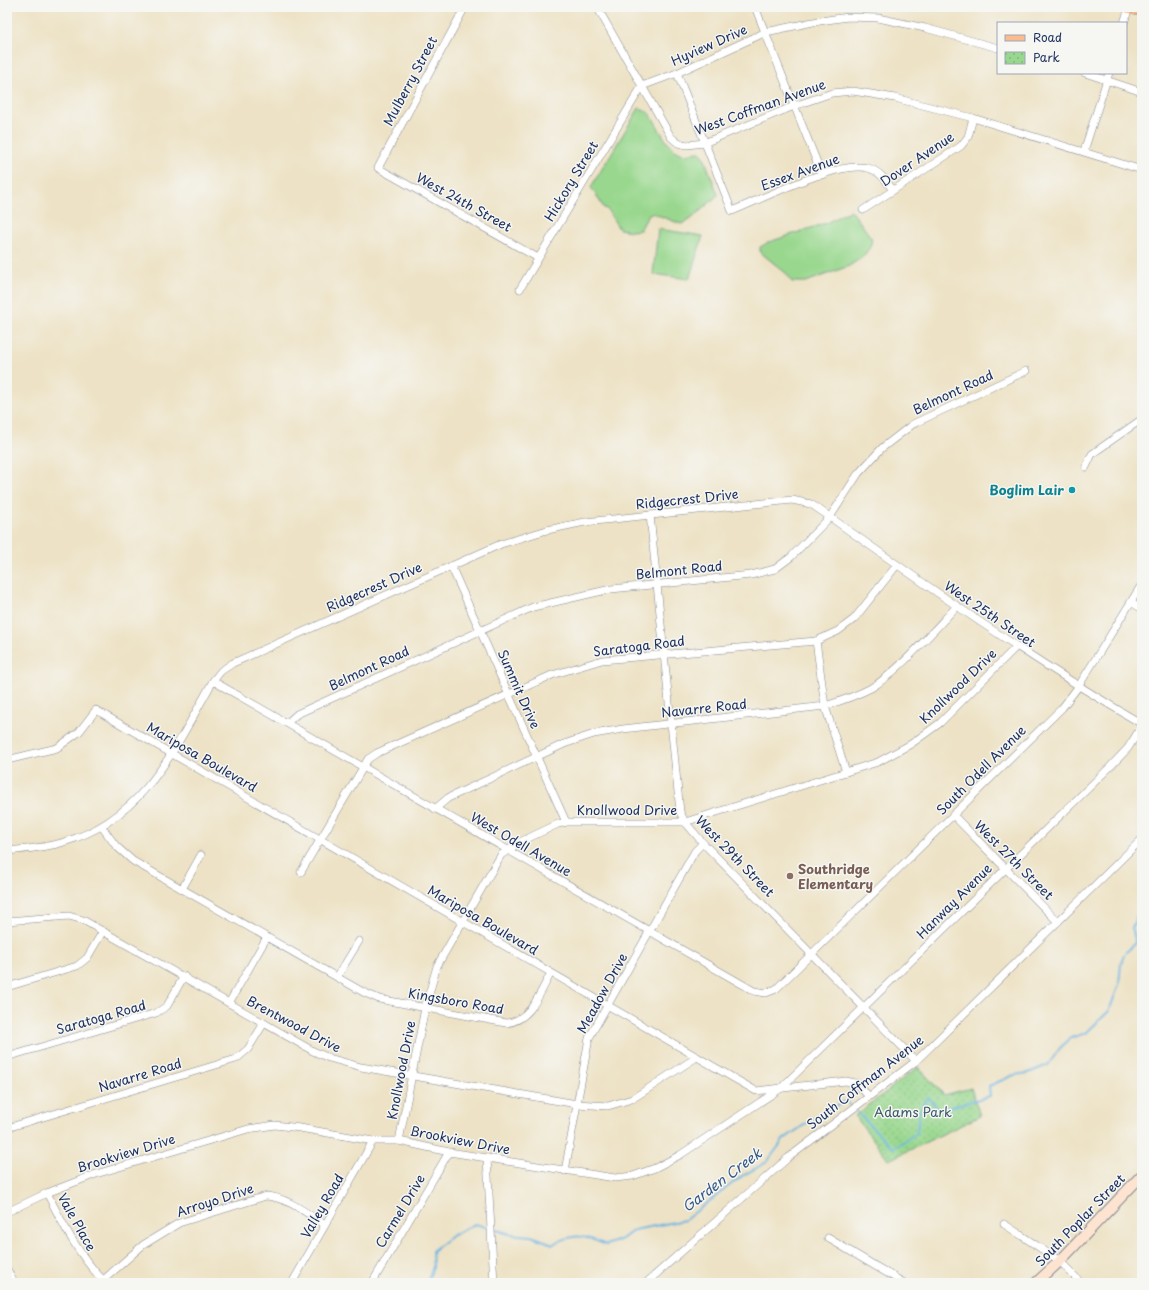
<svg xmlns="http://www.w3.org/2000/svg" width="1149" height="1290" viewBox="0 0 1149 1290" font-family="'Playpen Sans',sans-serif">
<defs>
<pattern id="park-dots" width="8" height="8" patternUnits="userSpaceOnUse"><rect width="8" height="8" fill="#98d78d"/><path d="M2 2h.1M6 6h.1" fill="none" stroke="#82b97c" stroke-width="1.8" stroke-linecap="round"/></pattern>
</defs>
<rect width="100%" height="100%" fill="#f6f6f2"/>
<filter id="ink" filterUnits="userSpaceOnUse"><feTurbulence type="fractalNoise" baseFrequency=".025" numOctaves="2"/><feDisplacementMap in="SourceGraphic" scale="8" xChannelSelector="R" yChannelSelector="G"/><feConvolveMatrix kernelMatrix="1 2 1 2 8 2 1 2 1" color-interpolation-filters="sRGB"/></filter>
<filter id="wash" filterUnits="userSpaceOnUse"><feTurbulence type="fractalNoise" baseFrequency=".012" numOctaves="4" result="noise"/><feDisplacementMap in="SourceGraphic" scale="16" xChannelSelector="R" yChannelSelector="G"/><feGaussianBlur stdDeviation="0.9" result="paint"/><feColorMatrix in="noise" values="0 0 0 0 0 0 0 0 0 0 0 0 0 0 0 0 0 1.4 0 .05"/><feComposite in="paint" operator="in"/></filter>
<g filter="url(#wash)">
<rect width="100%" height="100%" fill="#ede2c5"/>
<g fill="#98d78d" stroke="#5a8376">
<path d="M639,108C657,110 660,146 681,153C687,155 694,152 700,152L703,155L718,195L690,220L681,224L652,213L649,214L640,230L632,231L619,229L607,209L604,208L591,187Z"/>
<polygon points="851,210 872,239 870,247 863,257 849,266 806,282 792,282 787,274 760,252 760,247 769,242 826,223"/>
<polygon points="658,229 703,236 689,279 653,274"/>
</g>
<polygon fill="url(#park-dots)" stroke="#5a8376" points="918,1067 944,1095 971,1088 980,1116 889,1160 855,1116"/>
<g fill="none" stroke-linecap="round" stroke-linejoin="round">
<g stroke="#6ab4e2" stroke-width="2">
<path d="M493,1229L510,1234L531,1236L553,1244C576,1233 583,1235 606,1245L622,1239L634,1230L685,1220L742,1176L767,1162L784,1139L823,1112L846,1101L893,1148L917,1133L919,1112L928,1097L939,1110L990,1096L989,1086L1014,1075L1028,1073L1048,1065L1060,1048L1071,1038L1086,1033L1109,1011L1119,984L1121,964L1124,954L1136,943L1132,928L1142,904"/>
<polyline points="427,1283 433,1267 432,1251 453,1235 475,1224 489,1228"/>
</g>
</g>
</g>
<g filter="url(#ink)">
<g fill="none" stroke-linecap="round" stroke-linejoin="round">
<defs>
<g id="street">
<polyline points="465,7 378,168 538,258"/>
<polyline points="597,7 671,137 678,143 687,145 704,143 794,106 832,93 853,91 895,98 973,118 1142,170"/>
<polyline points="755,7 822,175"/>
<polyline points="1124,23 1129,7"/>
<path d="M677,73L732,211C762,199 838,160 868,168C880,171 886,181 893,190"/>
<polyline points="1085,73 1142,92"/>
<polyline points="1084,151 1109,73"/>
<polyline points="863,210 961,146 968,137 973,118"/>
<polyline points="520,289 642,86 677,73 766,32 813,22 848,17 878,18 925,28 998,48"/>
<polyline points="1086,467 1092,454 1142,419"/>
<polyline points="650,515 680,812 685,822 703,843 916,1061"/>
<polyline points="451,566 566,822"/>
<polyline points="1131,602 1142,609"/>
<polyline points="816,641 825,706 846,772"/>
<polyline points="213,681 754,991 766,993 776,989 1062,708 1078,687 1142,584"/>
<polyline points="287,723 297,714 533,607 611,589 751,575 775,569 791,557 830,517 858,474 882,448 913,424 1026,371"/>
<polyline points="7,760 57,748 79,732 96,710 756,1091 846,1081 855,1083 868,1095"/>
<path d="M435,809L448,798L564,744L594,734L623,729L825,706C841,701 856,696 871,688C899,671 933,631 957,606"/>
<polyline points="953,815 1058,922"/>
<path d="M102,827L116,846L133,861L363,992L379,999L506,1023C531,1021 540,992 551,973"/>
<path d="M7,851C26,849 46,848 64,842C144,819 175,748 213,681L221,671L233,663L501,544L547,530L585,522L792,500L811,504L830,517C932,590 1034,661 1142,724"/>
<polyline points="301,872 368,759 377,753 552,675 602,660 816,641 838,631 854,619 897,565"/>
<polyline points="182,889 201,855"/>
<polyline points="7,921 69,916 83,920 313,1051 329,1058 361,1067 577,1104 608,1106 632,1099 697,1057"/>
<polyline points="337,977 359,941"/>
<polyline points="7,987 77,966 87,958 103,931"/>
<polyline points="229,1003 267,937"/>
<polyline points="7,1057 156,1013 167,1006 184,976"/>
<polyline points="7,1128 236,1059 248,1049 264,1023"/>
<polyline points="399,1141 425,1008 437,966 501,855 520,842 558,824 566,822 685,822 878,762 911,744 940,723 1016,647"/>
<polyline points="487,1158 494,1283"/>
<polyline points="565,1171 589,1038 695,851 703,843"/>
<path d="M47,1193C63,1224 78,1255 103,1280"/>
<polyline points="7,1212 47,1193 96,1174 248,1129 275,1125 300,1128 373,1141 399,1141 449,1152 615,1178 633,1176 655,1168 680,1155 780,1089 1112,765 1128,748 1142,726"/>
<polyline points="1004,1224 1060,1261 1081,1283"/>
<polyline points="828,1238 904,1283"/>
<polyline points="7,1269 14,1283"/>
<path d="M100,1283L143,1245L179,1223L266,1196C287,1197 308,1214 325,1225"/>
<polyline points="292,1283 373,1141"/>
<polyline points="372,1283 449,1152"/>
<polyline points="646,1283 788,1158 916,1061 1142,839"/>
</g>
<polyline id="secondary" points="1036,1283 1060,1261 1142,1175"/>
<polyline id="primary" points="1128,7 1142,10"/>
</defs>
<use href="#street" stroke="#848892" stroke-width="8"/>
<use href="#secondary" stroke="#848892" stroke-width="12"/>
<use href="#primary" stroke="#848892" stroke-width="12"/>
<use href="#street" stroke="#fff" stroke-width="7"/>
<use href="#secondary" stroke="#fde4d1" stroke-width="10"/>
<use href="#primary" stroke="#fbbb8c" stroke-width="11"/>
</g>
</g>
<circle fill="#0f9aa8" stroke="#f6f6f2" stroke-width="1.5" cx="1072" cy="490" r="4"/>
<circle fill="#8d6e63" stroke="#f6f6f2" stroke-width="1.5" cx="790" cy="876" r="4"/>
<g text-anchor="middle" stroke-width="3" stroke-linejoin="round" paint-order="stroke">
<g font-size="13" fill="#1b2f5e" stroke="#f6f6f2">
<text transform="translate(709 45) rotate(-24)" y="5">Hyview Drive</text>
<text transform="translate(410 81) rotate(-62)" y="5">Mulberry Street</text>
<text transform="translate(760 107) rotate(-20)" y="5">West Coffman Avenue</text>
<text transform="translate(917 159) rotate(-34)" y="5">Dover Avenue</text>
<text transform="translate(800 172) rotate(-20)" y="5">Essex Avenue</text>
<text transform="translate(571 181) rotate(-59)" y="5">Hickory Street</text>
<text transform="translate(464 202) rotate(29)" y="5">West 24th Street</text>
<text transform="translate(953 392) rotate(-25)" y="5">Belmont Road</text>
<text transform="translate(687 499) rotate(-6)" y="5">Ridgecrest Drive</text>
<text transform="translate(679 570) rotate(-6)" y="5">Belmont Road</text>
<text transform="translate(374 587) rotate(-24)" y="5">Ridgecrest Drive</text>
<text transform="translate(990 614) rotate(34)" y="5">West 25th Street</text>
<text transform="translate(639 646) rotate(-7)" y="5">Saratoga Road</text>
<text transform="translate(369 668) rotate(-25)" y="5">Belmont Road</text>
<text transform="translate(958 686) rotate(-44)" y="5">Knollwood Drive</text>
<text transform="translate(519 689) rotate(66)" y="5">Summit Drive</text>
<text transform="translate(704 708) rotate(-6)" y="5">Navarre Road</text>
<text transform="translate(202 757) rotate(30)" y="5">Mariposa Boulevard</text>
<text transform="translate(981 770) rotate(-45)" y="5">South Odell Avenue</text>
<text x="627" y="815">Knollwood Drive</text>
<text transform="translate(521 844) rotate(30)" y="5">West Odell Avenue</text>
<text transform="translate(735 856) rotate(46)" y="5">West 29th Street</text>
<text transform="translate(1014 860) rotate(45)" y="5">West 27th Street</text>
<text transform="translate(954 901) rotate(-45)" y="5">Hanway Avenue</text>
<text transform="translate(483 920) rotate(30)" y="5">Mariposa Boulevard</text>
<text transform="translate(602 993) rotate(-61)" y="5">Meadow Drive</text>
<text transform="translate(456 1001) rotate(10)" y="5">Kingsboro Road</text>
<text transform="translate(101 1017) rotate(-16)" y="5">Saratoga Road</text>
<text transform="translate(294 1024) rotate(28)" y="5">Brentwood Drive</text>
<text transform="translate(401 1070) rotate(-79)" y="5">Knollwood Drive</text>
<text transform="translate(140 1075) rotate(-17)" y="5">Navarre Road</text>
<text transform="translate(865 1082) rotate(-38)" y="5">South Coffman Avenue</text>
<text transform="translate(460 1140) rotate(11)" y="5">Brookview Drive</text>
<text transform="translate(126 1153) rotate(-17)" y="5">Brookview Drive</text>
<text transform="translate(215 1200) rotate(-18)" y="5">Arroyo Drive</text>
<text transform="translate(322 1206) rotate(-60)" y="5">Valley Road</text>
<text transform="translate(400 1211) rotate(-59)" y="5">Carmel Drive</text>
<text transform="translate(1080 1220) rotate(-46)" y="5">South Poplar Street</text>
<text transform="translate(77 1222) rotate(61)" y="5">Vale Place</text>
</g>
<g font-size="13" font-weight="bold" fill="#0d838f" stroke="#f6f6f2" text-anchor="end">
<text x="1064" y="495">Boglim Lair</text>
</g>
<g font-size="13" font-weight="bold" fill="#785e54" stroke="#f6f6f2" text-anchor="start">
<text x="798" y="874">Southridge<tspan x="798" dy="15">Elementary</tspan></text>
</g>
<g font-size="13" fill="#3a596a" stroke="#f6f6f2">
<text x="913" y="1117">Adams Park</text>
</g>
<g font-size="14" font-style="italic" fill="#335786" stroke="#f6f6f2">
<text transform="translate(722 1180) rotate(-37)" y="5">Garden Creek</text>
</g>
</g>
<rect width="1149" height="1290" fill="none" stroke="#f6f6f2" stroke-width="24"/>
<rect x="997" y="22" width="130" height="52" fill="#f6f6f2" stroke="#9ea6b7"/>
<rect x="1005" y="35" width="20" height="6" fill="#fbbb8c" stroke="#9ea6b7"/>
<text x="1033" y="42" font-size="12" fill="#1b2f5e">Road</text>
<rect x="1005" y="52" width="20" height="12" fill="url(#park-dots)" stroke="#9ea6b7"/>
<text x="1033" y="62" font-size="12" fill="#1b2f5e">Park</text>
</svg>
